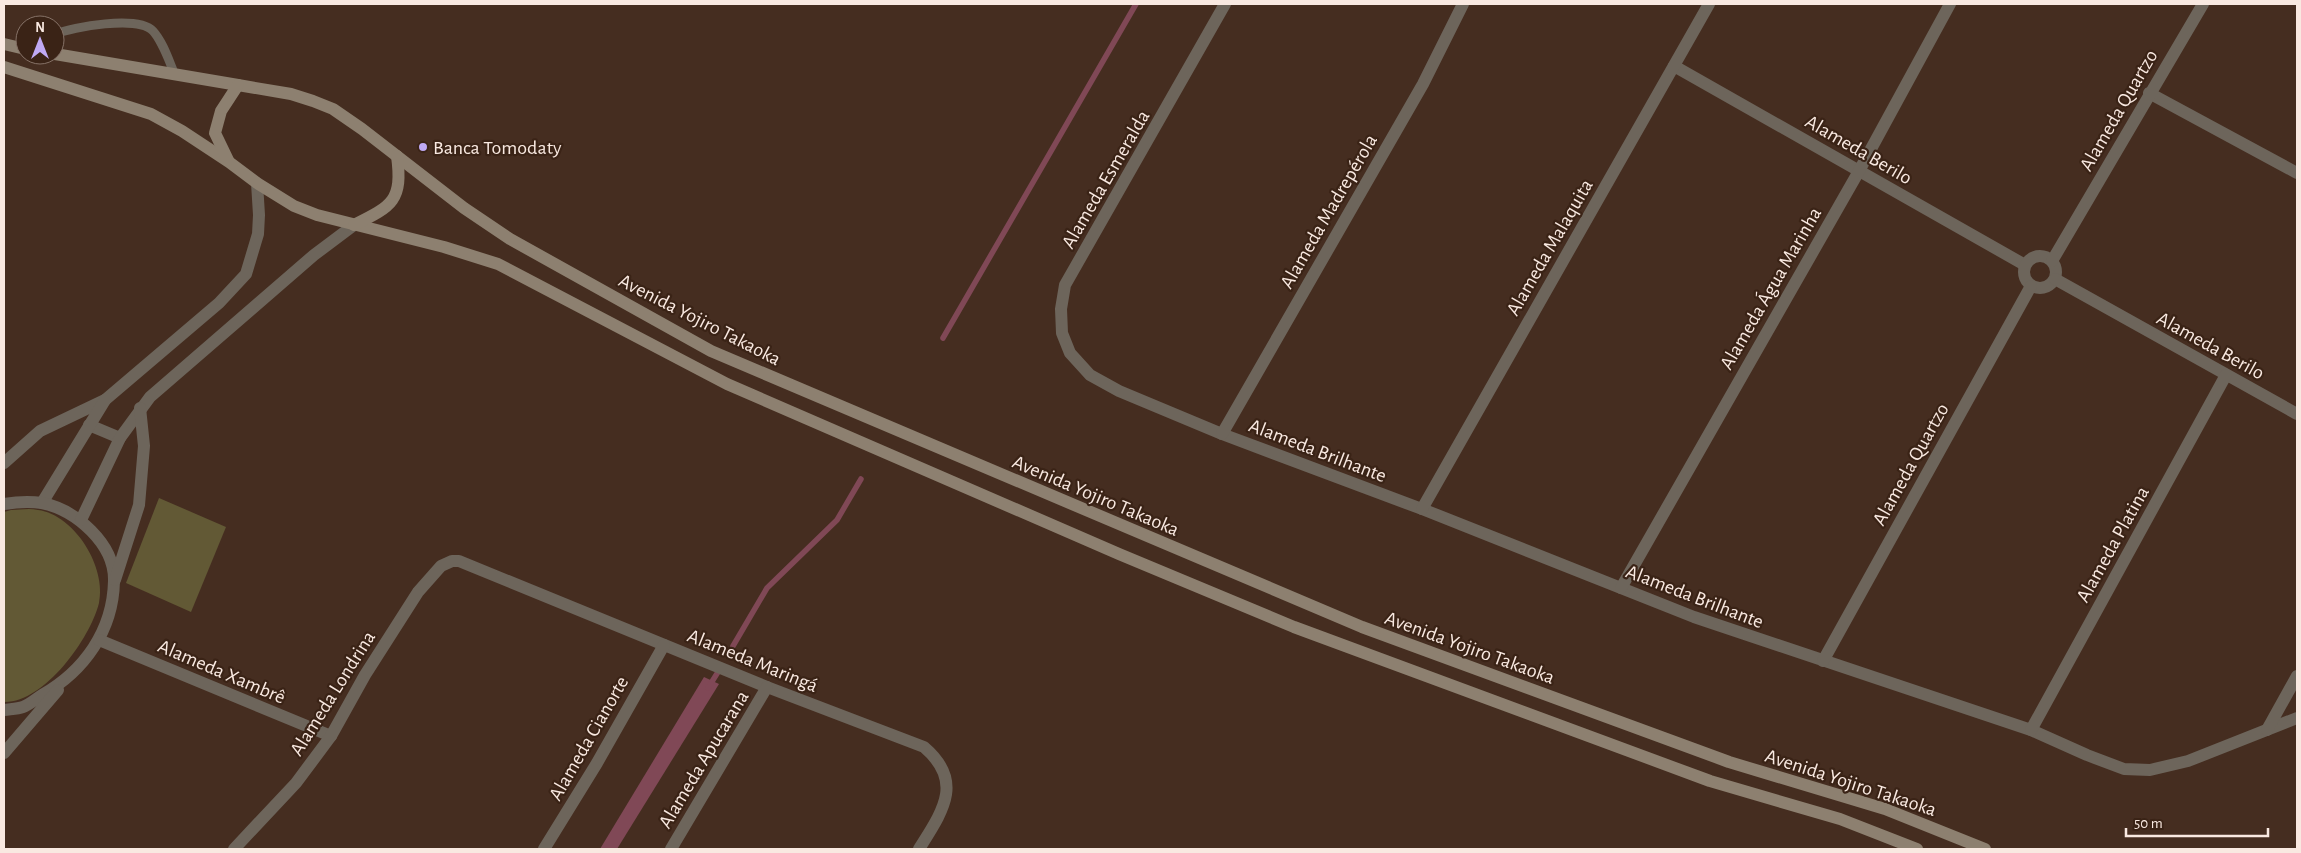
<svg xmlns="http://www.w3.org/2000/svg" width="2301" height="853" viewBox="0 0 2301 853" font-family="'Alegreya Sans',sans-serif">
<rect width="100%" height="100%" fill="#452d20"/>
<g fill="#625935">
<polygon points="159,498 226,527 191,612 126,583"/>
<path d="M11,510C19,510 29,508 38,510C75,515 107,568 99,603C90,639 44,703 4,702V512Z"/>
</g>
<polygon fill="#804856" points="704,677 719,684 617,849 600,849"/>
<g fill="none" stroke-linecap="round" stroke-linejoin="round">
<g stroke="#804856" stroke-width="5.5">
<polyline points="943,338 1136,4"/>
<polyline points="733,646 767,588 837,520 861,479"/>
<polyline points="708,688 718,672"/>
</g>
<path stroke="#6d655b" stroke-width="9" d="M55,34C73,27 138,15 153,31C163,42 169,61 175,75"/>
<g stroke="#6d655b" stroke-width="12">
<polyline points="1225,4 1065,285 1061,309 1062,333 1070,353 1090,375 1119,391 1222,434 1422,509 1694,617 2031,730 2087,755 2124,769 2150,770 2188,761 2297,718"/>
<polyline points="1674,66 2025,265"/>
<polyline points="2149,93 2297,173"/>
<circle cx="2040" cy="272" r="16"/>
<polyline points="2052,261 2203,4"/>
<polyline points="2055,279 2297,414"/>
<polyline points="89,425 120,438"/>
<polyline points="1222,434 1423,84 1463,4"/>
<polyline points="4,463 40,431 105,400"/>
<polyline points="42,503 105,400 219,303 246,274 258,234 259,215 257,183"/>
<path d="M4,504C16,502 29,501 42,503C76,510 115,544 114,581C113,631 84,671 42,695C36,699 29,705 23,707C17,709 10,709 4,710"/>
<polyline points="1422,509 1709,4"/>
<polyline points="81,520 120,438 150,397 314,255 354,225"/>
<polyline points="115,580 139,505 144,446 140,408"/>
<polyline points="1621,588 1859,171 1950,4"/>
<polyline points="99,640 331,736"/>
<polyline points="1823,661 2031,286"/>
<polyline points="2031,730 2226,375"/>
<polyline points="2267,730 2297,676"/>
<polyline points="4,753 58,690"/>
<path d="M234,849L296,783L331,736L365,675L418,592L441,566L452,561H459L767,687L924,747C965,782 942,812 919,849"/>
<polyline points="544,849 597,763 664,645"/>
<polyline points="671,849 767,687"/>
</g>
<g stroke="#8d8070" stroke-width="12">
<polyline points="4,44 25,49"/>
<polyline points="55,54 238,85 291,94 313,101 333,109 362,129 464,208 510,239 711,351 1362,627 1729,762 1885,809 1985,849"/>
<polyline points="4,67 151,114 182,131 229,162 257,183 294,206 317,215 444,247 498,264 727,384 1119,554 1294,627 1710,781 1840,819 1917,849"/>
<polyline points="228,160 215,133 221,111 238,85"/>
<path d="M354,225C392,206 403,201 397,156"/>
</g>
</g>
<circle fill="#bfa9f4" stroke="#3a2316" stroke-width="2" cx="423" cy="147" r="5"/>
<g text-anchor="middle" stroke-width="4.5" stroke-linejoin="round" paint-order="stroke">
<g font-size="20" fill="#f9e9e1" stroke="#3a2316">
<text transform="translate(2118 110) rotate(-60)" y="7">Alameda Quartzo</text>
<text transform="translate(1859 149) rotate(30)" y="7">Alameda Berilo</text>
<text transform="translate(1105 179) rotate(-60)" y="7">Alameda Esmeralda</text>
<text transform="translate(1328 211) rotate(-60)" y="7">Alameda Madrepérola</text>
<text transform="translate(1549 247) rotate(-60)" y="7">Alameda Malaquita</text>
<text transform="translate(1770 288) rotate(-60)" y="7">Alameda Água Marinha</text>
<text transform="translate(700 319) rotate(27)" y="7">Avenida Yojiro Takaoka</text>
<text transform="translate(2211 345) rotate(29)" y="7">Alameda Berilo</text>
<text transform="translate(1318 450) rotate(21)" y="7">Alameda Brilhante</text>
<text transform="translate(1910 464) rotate(-61)" y="7">Alameda Quartzo</text>
<text transform="translate(1096 495) rotate(23)" y="7">Avenida Yojiro Takaoka</text>
<text transform="translate(2112 544) rotate(-61)" y="7">Alameda Platina</text>
<text transform="translate(1695 596) rotate(21)" y="7">Alameda Brilhante</text>
<text transform="translate(1470 647) rotate(20)" y="7">Avenida Yojiro Takaoka</text>
<text transform="translate(753 660) rotate(22)" y="7">Alameda Maringá</text>
<text transform="translate(222 671) rotate(23)" y="7">Alameda Xambrê</text>
<text transform="translate(332 693) rotate(-58)" y="7">Alameda Londrina</text>
<text transform="translate(588 738) rotate(-60)" y="7">Alameda Cianorte</text>
<text transform="translate(703 759) rotate(-59)" y="7">Alameda Apucarana</text>
<text transform="translate(1851 782) rotate(18)" y="7">Avenida Yojiro Takaoka</text>
</g>
<g font-size="20" fill="#f9e9e1" stroke="#3a2316" text-anchor="start">
<text x="433" y="154">Banca Tomodaty</text>
</g>
</g>
<rect width="2301" height="853" fill="none" stroke="#f9e9e1" stroke-width="10"/>
<g transform="translate(40 40)"><circle r="24" fill="#3a2316" stroke="#867267"/>
<path d="M0-4L9 19L0 12L-9 19Z" fill="#bfa9f4"/>
<text y="-8" font-size="14" font-weight="bold" text-anchor="middle" fill="#f9e9e1">N</text>
</g>
<path d="M2126 828v8h142v-8" fill="none" stroke="#f9e9e1" stroke-width="2.5"/>
<text x="2134" y="828" font-size="15" fill="#f9e9e1" stroke="#3a2316" stroke-width="4" paint-order="stroke">50 m</text>
</svg>
